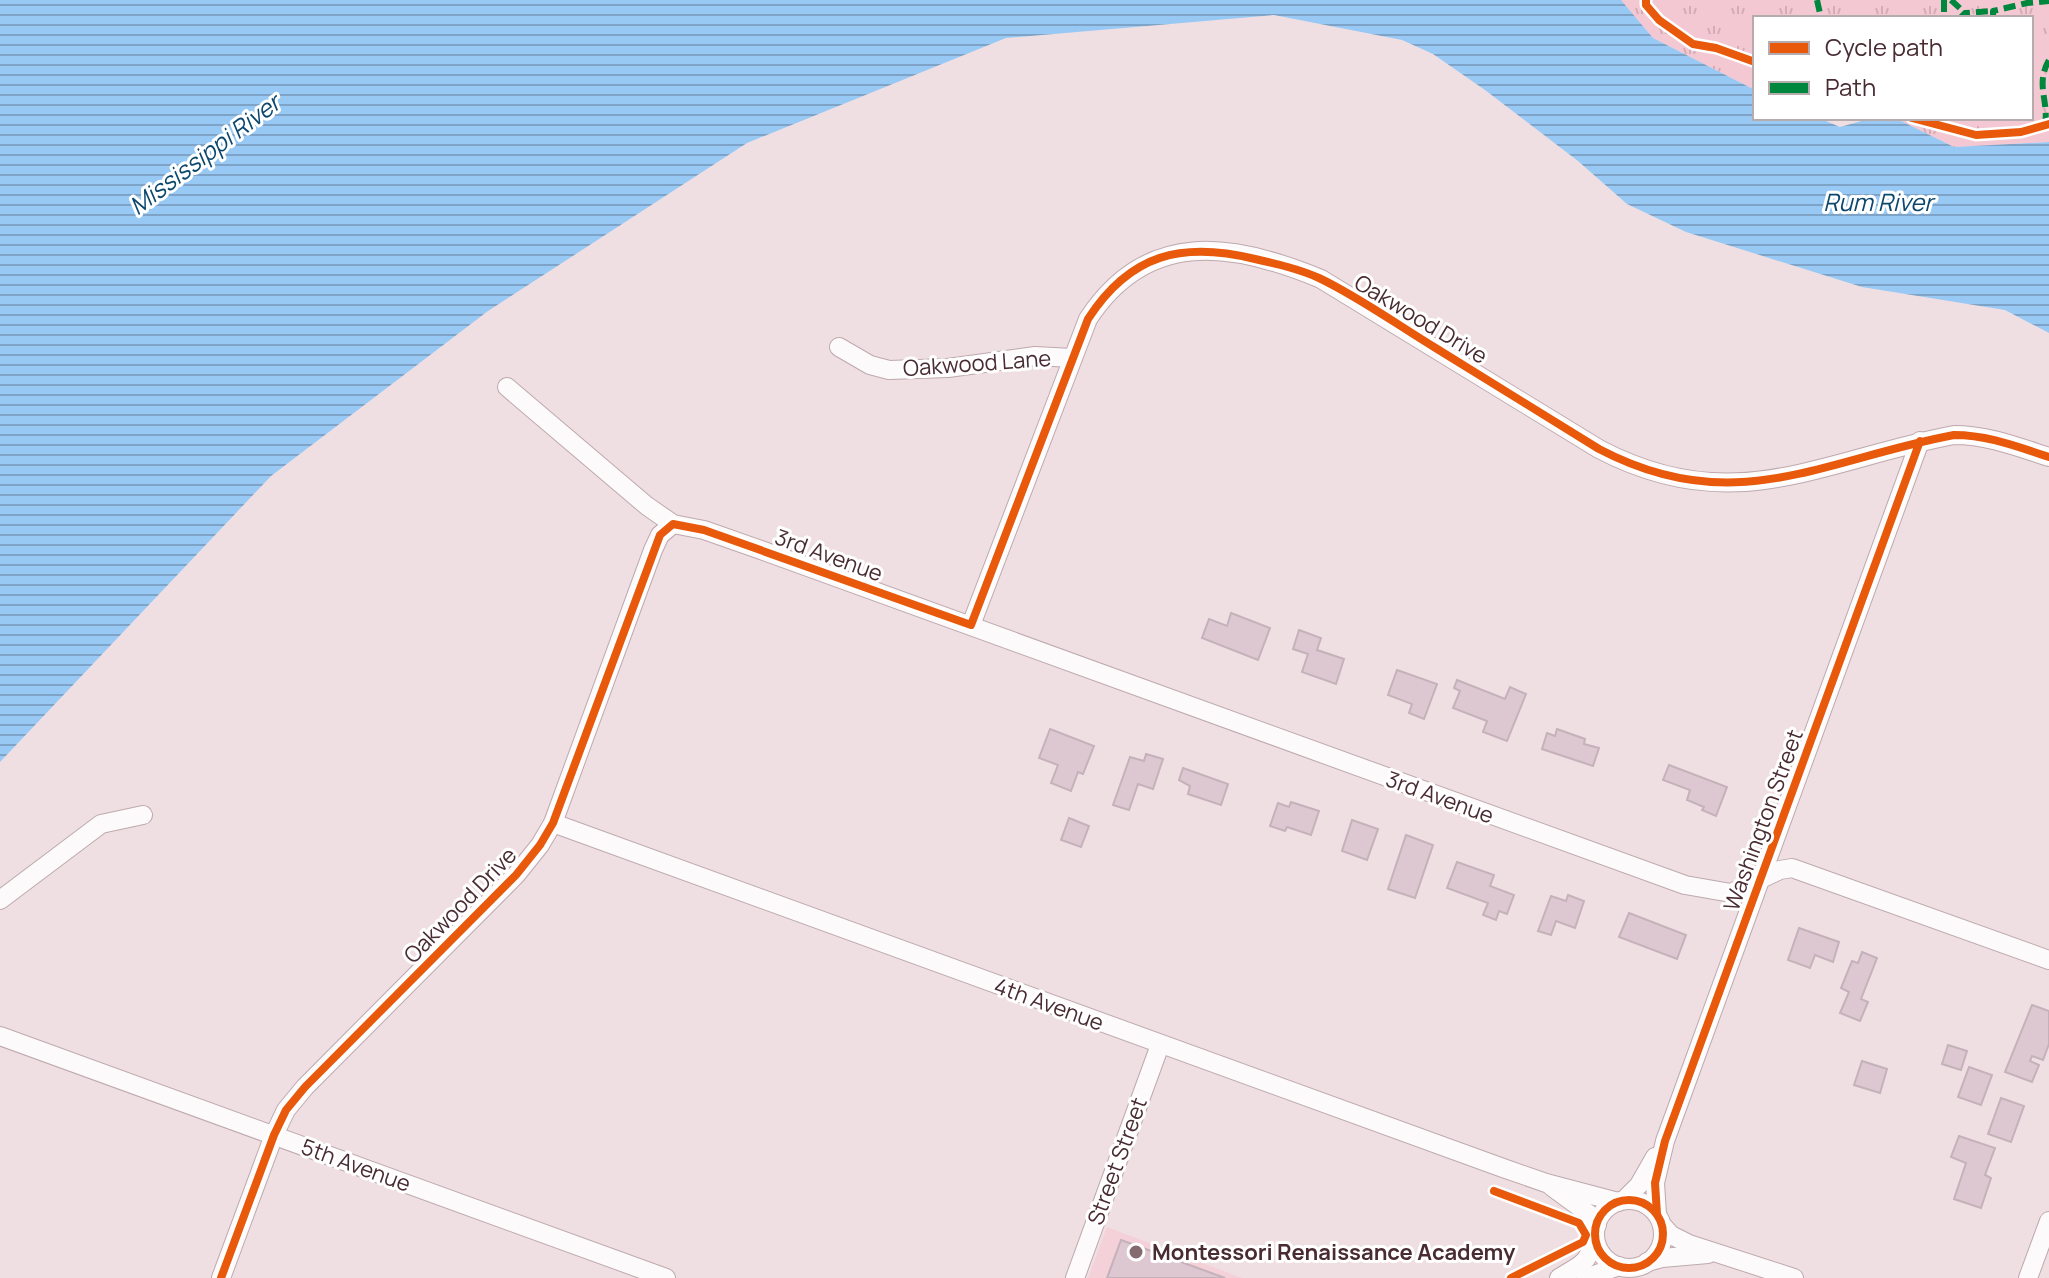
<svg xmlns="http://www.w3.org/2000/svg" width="2049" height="1278" viewBox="0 0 2049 1278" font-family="Manrope,sans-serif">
<defs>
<pattern id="park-tufts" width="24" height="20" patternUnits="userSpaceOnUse" patternTransform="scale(2)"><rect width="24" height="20" fill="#f4c8d2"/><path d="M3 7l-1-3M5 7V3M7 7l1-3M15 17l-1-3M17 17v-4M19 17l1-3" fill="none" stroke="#d3acb5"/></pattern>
<pattern id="water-rules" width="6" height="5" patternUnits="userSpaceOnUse" patternTransform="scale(2)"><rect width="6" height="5" fill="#98c9f4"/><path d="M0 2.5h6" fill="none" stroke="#7ea3c6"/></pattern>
</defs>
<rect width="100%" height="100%" fill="#f0dfe2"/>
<polygon fill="#f4d1d8" points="1107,1227 1242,1278 1088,1278"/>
<polygon fill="url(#park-tufts)" points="1621,0 2049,0 2049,142 1954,147 1897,119 1887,118 2031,118 2031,18 1755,18 1755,90 1653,38"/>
<polygon fill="url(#water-rules)" points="0,0 1621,0 1653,38 1755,90 1755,118 1819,118 1840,127 1872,118 1897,119 1954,147 2049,142 2049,333 2005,310 1862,287 1686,232 1627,204 1578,161 1485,90 1433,54 1402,40 1274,15 1006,38 747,143 488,311 271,476 0,762"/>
<g fill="#ddc8d1" stroke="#c5b1ba" stroke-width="2">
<polygon points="1231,613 1270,628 1258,660 1202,638 1209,619 1227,626"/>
<polygon points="1299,630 1321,638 1317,650 1344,659 1336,684 1302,672 1308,654 1293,649"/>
<polygon points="1397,670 1437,684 1424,719 1409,713 1412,704 1388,695"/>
<polygon points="1457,680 1505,699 1510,687 1526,694 1507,741 1483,732 1487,721 1453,708 1460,691 1454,688"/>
<polygon points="1050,729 1094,746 1083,774 1078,772 1071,791 1051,783 1058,765 1039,758"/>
<polygon points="1557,729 1585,739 1584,744 1599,748 1593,766 1542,749 1547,733 1555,736"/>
<polygon points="1146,754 1163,759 1153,789 1138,784 1129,810 1113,805 1130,757 1144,761"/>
<polygon points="1669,765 1727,787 1716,816 1702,810 1704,807 1687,800 1690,790 1663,780"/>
<polygon points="1183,768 1228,784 1221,805 1188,794 1190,786 1179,780"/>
<polygon points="1291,802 1319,811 1311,835 1287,827 1285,831 1270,826 1278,803 1289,807"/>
<polygon points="1069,818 1089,826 1081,847 1061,840"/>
<polygon points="1352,820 1378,829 1367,860 1342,851"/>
<polygon points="1406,835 1433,845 1415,898 1388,889"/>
<polygon points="1457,862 1494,875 1490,886 1514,895 1507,914 1499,911 1496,920 1483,915 1488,903 1447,888"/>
<polygon points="1568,895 1584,901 1575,928 1556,921 1551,935 1538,931 1551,896 1566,901"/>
<polygon points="1629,913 1686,935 1677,959 1619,937"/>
<polygon points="1799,928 1839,942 1833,962 1815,955 1810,968 1788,960"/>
<polygon points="1862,952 1877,958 1861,999 1868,1002 1860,1021 1840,1013 1849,992 1841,988 1852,961 1858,963"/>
<polygon points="2032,1005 2049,1011 2049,1044 2043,1060 2032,1056 2030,1061 2039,1065 2032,1082 2005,1072"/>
<polygon points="1948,1045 1967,1051 1961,1070 1942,1064"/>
<polygon points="1862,1061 1887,1069 1880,1093 1854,1085"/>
<polygon points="1969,1067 1992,1075 1981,1105 1958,1097"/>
<polygon points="2001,1098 2024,1106 2011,1142 1988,1134"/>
<polygon points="1959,1136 1995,1148 1985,1175 1991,1178 1981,1208 1954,1199 1966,1163 1951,1157"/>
<polygon points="1121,1240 1225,1278 1107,1278"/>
</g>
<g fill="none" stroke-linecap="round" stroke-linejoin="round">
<defs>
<g id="minor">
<polyline points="839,347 870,365 889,370 948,368 1035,356 1072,358"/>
<polyline points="507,387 647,506 673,524 704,530 761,550 1685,885 1731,893 1780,870 1792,868 2049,960"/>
<path d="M971,625L1088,319C1147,229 1232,242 1321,279L1599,449C1734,520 1821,460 1954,435C1988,435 2018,447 2049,457"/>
<polyline points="553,823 1503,1168 1546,1183 1618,1202"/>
<polyline points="0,900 101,824 143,815"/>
<polyline points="0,1036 666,1278"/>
<polyline points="1552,1187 1589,1214 1597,1225"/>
<polyline points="1624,1200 1639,1185 1655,1157"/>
<circle cx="1629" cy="1234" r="34"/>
<polyline points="1657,1214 1655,1183 1665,1141 1920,441"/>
<polyline points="1662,1225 1671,1235 1689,1244 1794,1278"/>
<polyline points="1647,1262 1662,1258 1708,1254"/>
<polyline points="221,1278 274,1135 286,1110 305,1087 516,875 540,845 553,823 653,550 660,535 673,524"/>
<polyline points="1075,1278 1160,1045"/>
<path d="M1559,1278C1582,1263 1588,1266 1595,1235"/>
<polyline points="1586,1278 1619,1266"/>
<polyline points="2028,1278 2049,1221"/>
</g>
</defs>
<use href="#minor" stroke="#bda9ae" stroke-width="20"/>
<use href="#minor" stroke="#fdfafb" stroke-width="18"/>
<g stroke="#00873e" stroke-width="6" stroke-dasharray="12 6" stroke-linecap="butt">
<polyline points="1817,0 1821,18"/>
<polyline points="1944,0 1944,18"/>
<polyline points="1951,0 1965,13"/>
<polyline points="1960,18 1965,13 1993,11"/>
<polyline points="1993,18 1993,11 2027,3 2049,1"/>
<path d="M2045,125C2049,100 2035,85 2049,60"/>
</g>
<defs>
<g id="cycleway">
<polyline points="1646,0 1646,5 1659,20 1693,44 1716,48 1755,62"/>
<polyline points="1912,118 1976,135 2021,132 2049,124"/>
<polyline points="1494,1191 1579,1223 1586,1235 1583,1242 1511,1278"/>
<circle cx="1629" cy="1234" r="34"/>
<polyline points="1657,1214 1655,1183 1665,1141 1920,441"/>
<path d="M221,1278L274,1135L286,1110L305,1087L516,875L540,845L553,823L660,535L673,524L704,530L971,625L1088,319C1130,254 1182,241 1255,259C1277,264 1299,269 1319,278C1359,297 1396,324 1434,347C1489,381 1544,415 1599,449C1734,520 1821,460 1954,435C1988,435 2018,447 2049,457"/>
</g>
</defs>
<use href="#cycleway" stroke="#fff" stroke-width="13"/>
<use href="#cycleway" stroke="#e8590c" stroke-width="8"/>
</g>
<circle fill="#836b70" stroke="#fff" stroke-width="3" cx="1136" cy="1252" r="8"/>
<g text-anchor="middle" stroke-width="6" stroke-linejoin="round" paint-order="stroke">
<g font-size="22" fill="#492c33" stroke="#fff">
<text transform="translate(1421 319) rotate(31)" y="8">Oakwood Drive</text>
<text transform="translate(977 363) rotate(-4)" y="8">Oakwood Lane</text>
<text transform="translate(829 555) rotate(20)" y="8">3rd Avenue</text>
<text transform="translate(1440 797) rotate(20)" y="8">3rd Avenue</text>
<text transform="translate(1763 820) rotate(-70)" y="8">Washington Street</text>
<text transform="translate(460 905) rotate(-46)" y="8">Oakwood Drive</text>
<text transform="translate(1049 1004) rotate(20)" y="8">4th Avenue</text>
<text transform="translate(1117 1161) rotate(-70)" y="8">Street Street</text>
<text transform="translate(356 1165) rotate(20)" y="8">5th Avenue</text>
</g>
<g font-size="22" font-weight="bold" fill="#492c33" stroke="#fff" text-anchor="start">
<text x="1152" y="1260">Montessori Renaissance Academy</text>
</g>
<g font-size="24" font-style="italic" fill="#0c476e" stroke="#fff">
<text transform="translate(205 155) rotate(-37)" y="8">Mississippi River</text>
<text x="1878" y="211">Rum River</text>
</g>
</g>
<rect x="1753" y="16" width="280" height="104" fill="#ffffff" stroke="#b6abad" stroke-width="2"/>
<rect x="1769" y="42" width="40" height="12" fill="#e8590c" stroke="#b6abad" stroke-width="2"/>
<text x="1825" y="56" font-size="24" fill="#492c33">Cycle path</text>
<rect x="1769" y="82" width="40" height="12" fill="#00873e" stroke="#b6abad" stroke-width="2"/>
<text x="1825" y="96" font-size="24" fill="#492c33">Path</text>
</svg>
